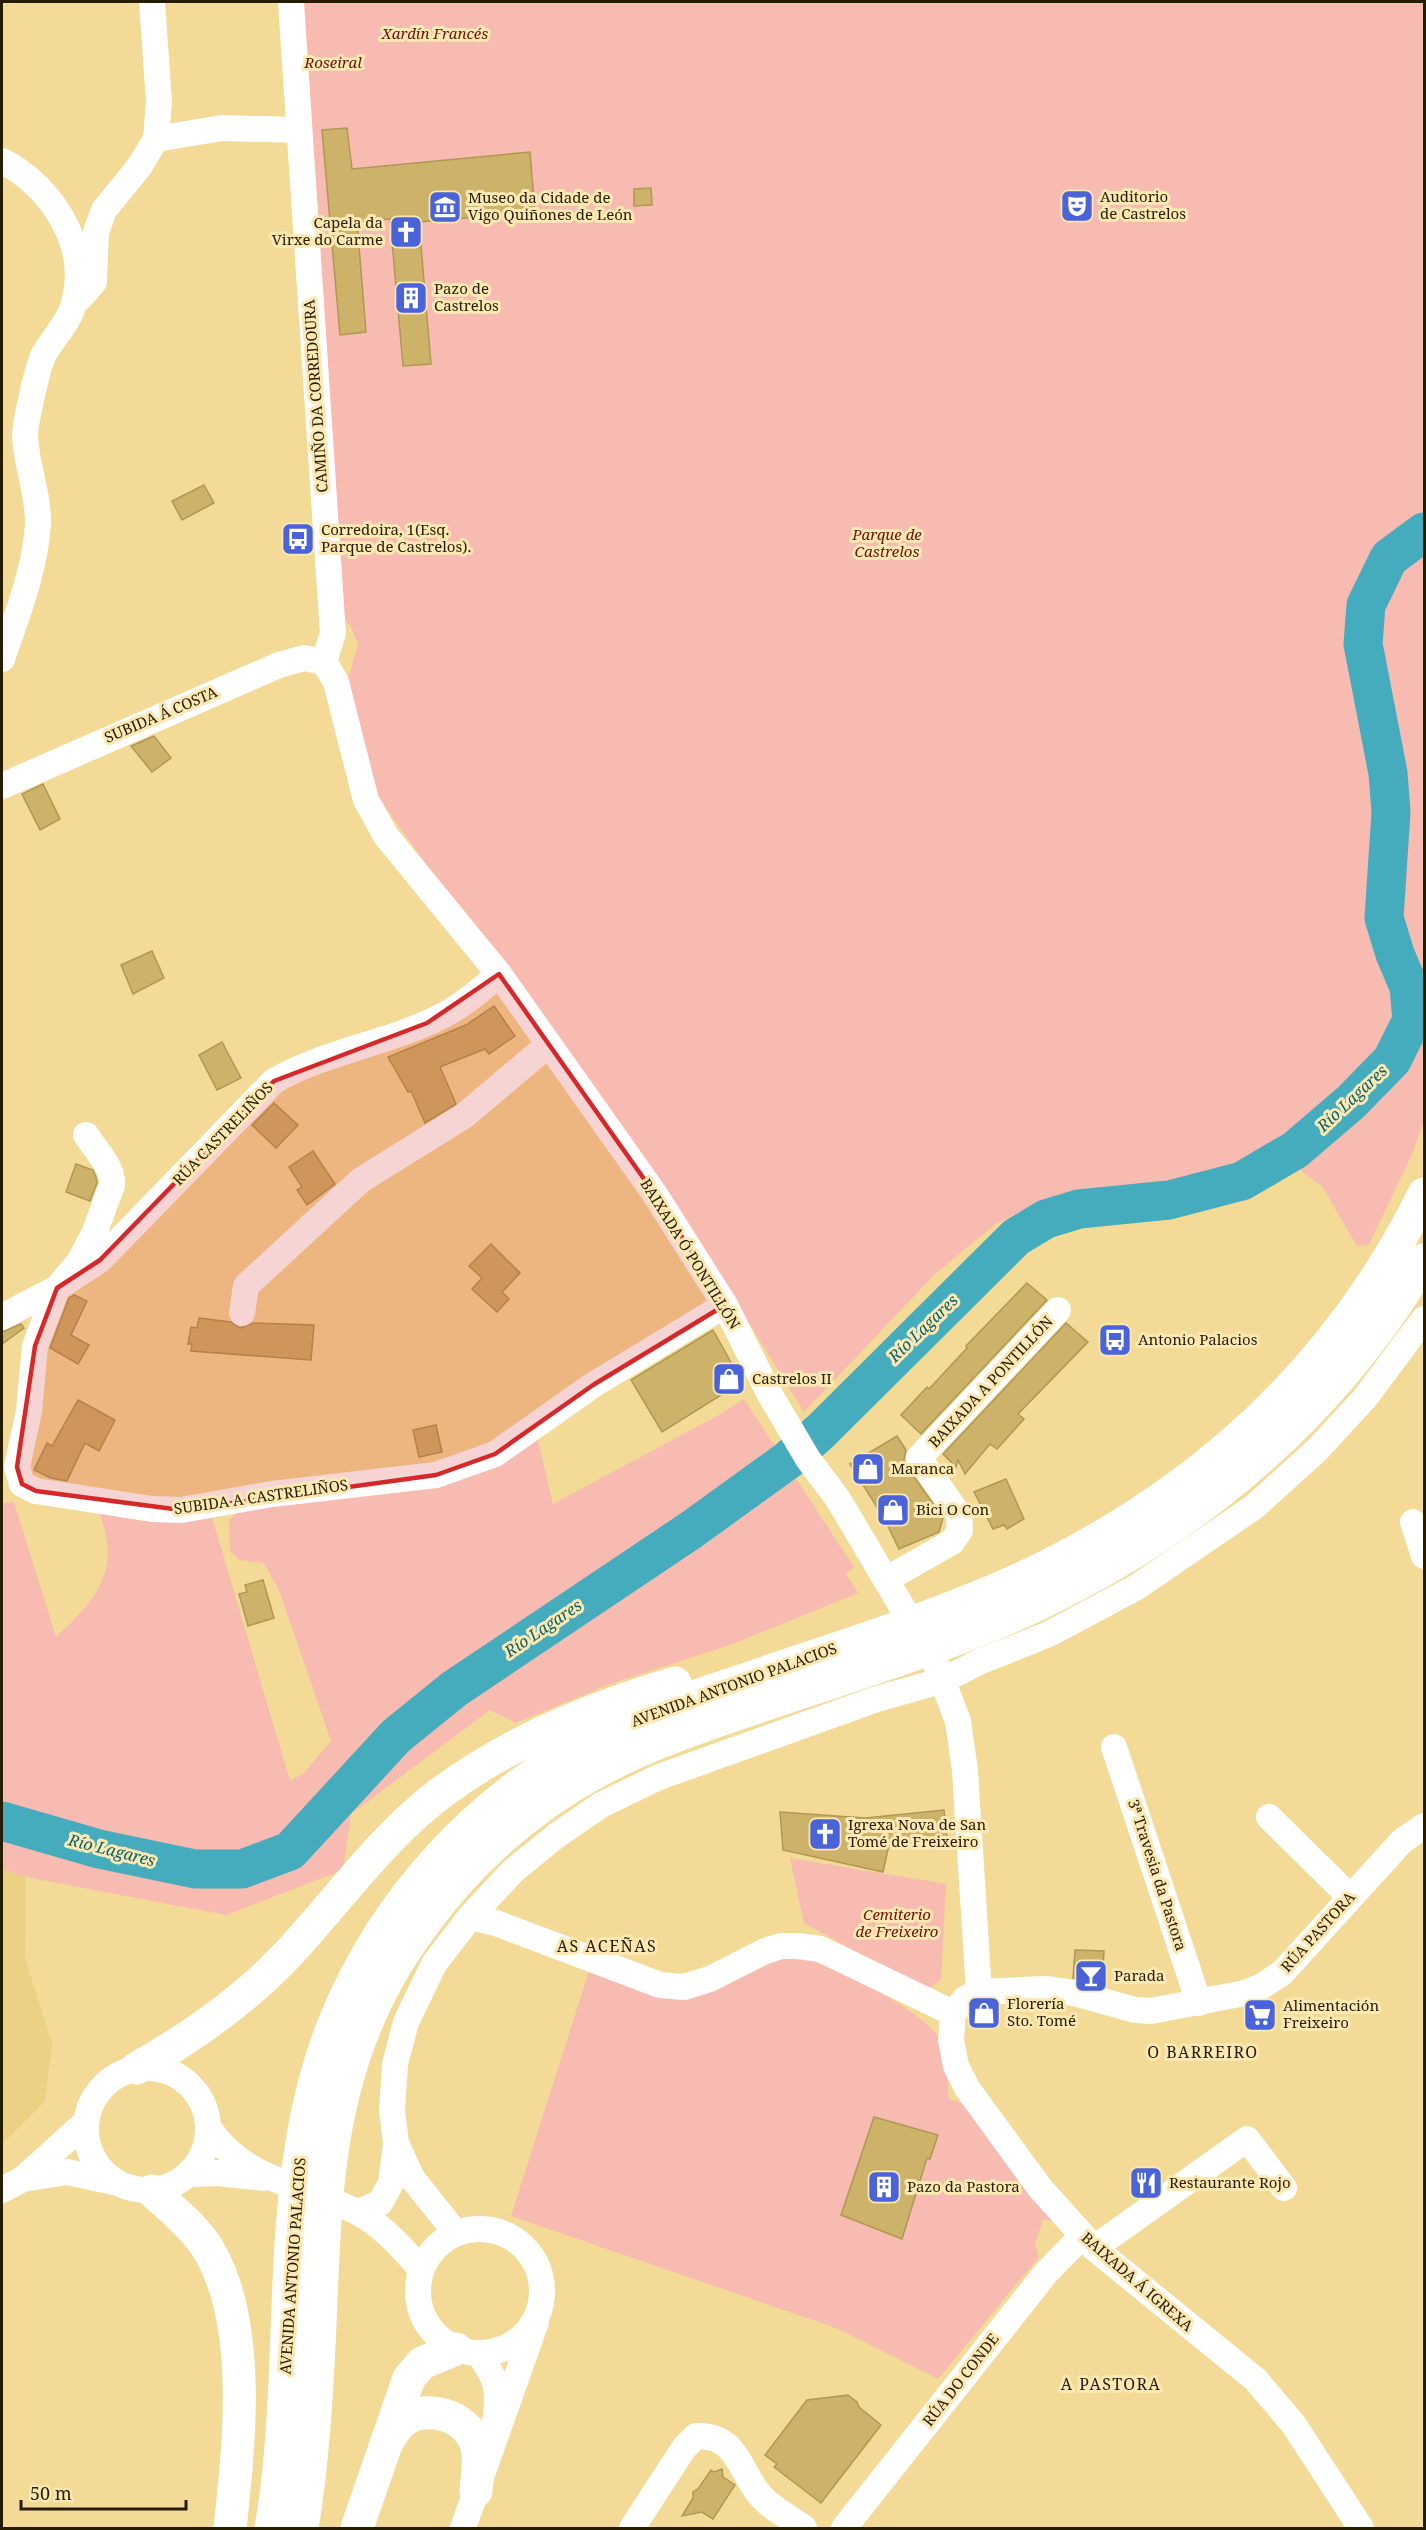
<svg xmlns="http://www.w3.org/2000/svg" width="1426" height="2530" viewBox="0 0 1426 2530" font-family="'Noto Serif',serif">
<rect width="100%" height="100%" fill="#f3da96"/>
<polygon fill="#ecd084" points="2,1869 26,1877 25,1958 52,2044 45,2101 2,2144"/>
<g fill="#f7bbb1">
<polygon points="298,2 1424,2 1424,1120 1413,1152 1369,1245 1357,1246 1322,1186 1272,1150 1233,1166 1173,1186 1053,1196 996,1224 936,1273 804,1412 728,1289 376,794 348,679 358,644 351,627 340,614"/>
<path d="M744,1399L854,1567L846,1574L858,1593L733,1644L607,1685L516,1723L490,1710L351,1814L343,1870L226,1915L26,1877L2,1869V1503L14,1502L56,1637C101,1595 122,1568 97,1507L212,1517L290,1781L303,1774L331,1741L279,1590L264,1563L240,1560L230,1551L229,1520L242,1508L375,1492L537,1436L553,1504L717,1416Z"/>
<polygon points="790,1858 946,1884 941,1979 927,1990 804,1923"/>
<path d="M790,1955C826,1961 921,2008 940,2039C949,2054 947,2082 949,2099L971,2107L1058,2221L1043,2220L1035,2244L1039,2257L938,2379L836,2328L511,2216L589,1971L719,1987Z"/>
</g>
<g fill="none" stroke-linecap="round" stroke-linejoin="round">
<polyline stroke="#45acbd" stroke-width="39" points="2,1821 99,1849 195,1869 242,1869 290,1851 396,1736 454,1689 691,1530 788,1460 821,1431 1016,1237 1046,1219 1079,1209 1169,1200 1242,1181 1295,1150 1351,1102 1392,1060 1412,1020 1409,987 1395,954 1384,918 1391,812 1388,773 1363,644 1366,605 1389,558 1424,532"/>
</g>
<g fill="#cdb26a" stroke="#af9754" stroke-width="1.5">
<polygon points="347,128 352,169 530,152 535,212 419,222 431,364 403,366 390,219 357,222 366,332 340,335 322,130"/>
<polygon points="651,188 652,205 634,206 634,189"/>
<polygon points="204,485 214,503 182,520 172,501"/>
<polygon points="154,736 171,758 152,772 131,746"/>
<polygon points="43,784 60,819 40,830 22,794"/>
<polygon points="152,951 164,978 133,994 121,965"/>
<polygon points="494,1006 515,1036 489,1054 485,1049 440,1067 456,1104 425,1123 411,1091 408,1092 388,1057 466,1025"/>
<polygon points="222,1042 241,1078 217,1090 199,1055"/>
<polygon points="274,1103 298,1125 276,1148 252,1125"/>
<polygon points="313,1151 335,1184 307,1205 297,1190 302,1187 289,1167"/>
<polygon points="76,1164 93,1170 96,1177 97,1183 90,1201 66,1192"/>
<polygon points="491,1244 520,1273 502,1292 509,1299 497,1312 472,1289 482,1278 469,1266"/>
<polygon points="1027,1283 1047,1300 921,1434 901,1415 927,1387 929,1389 967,1348 966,1346"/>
<polygon points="74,1295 87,1301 71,1335 89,1345 78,1364 50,1348 69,1298"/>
<polygon points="199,1318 231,1322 240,1328 253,1323 314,1325 311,1360 191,1351 192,1344 188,1344 191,1327 197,1328"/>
<polygon points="1066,1323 1088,1342 1018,1414 1024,1419 997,1449 990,1444 965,1474 958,1460 956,1467 943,1454"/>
<polygon points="21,1324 24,1328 2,1344 2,1332"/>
<polygon points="713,1330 742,1382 662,1432 631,1380"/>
<polygon points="78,1400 115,1420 99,1451 85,1443 67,1481 51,1478 34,1470 47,1443 52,1446"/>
<polygon points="436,1425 442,1452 419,1457 413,1430"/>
<polygon points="897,1436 906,1450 904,1460 907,1467 943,1518 939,1532 899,1549 885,1520 850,1464"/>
<polygon points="1006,1479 1024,1519 1007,1529 1004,1525 993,1529 974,1492"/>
<polygon points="263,1580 274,1618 248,1626 239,1594 247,1592 245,1585"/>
<polygon points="944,1810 947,1837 925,1839 925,1843 889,1845 883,1872 783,1850 780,1812 865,1818"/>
<polygon points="1075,1950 1104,1951 1102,1982 1073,1978"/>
<polygon points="874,2117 938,2135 930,2159 927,2158 902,2239 841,2215"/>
<polygon points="848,2395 857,2402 859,2407 881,2425 821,2503 774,2467 777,2464 765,2455 807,2400"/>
<polygon points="722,2469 723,2477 735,2485 713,2519 702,2512 682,2516 693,2498 693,2492 698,2489 711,2470 714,2472"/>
</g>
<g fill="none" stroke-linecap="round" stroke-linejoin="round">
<g stroke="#fff" stroke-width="26">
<polyline points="152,2 159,102 156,139"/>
<polyline points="291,2 332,620 333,633 324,662"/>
<path d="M2,161C52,186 90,246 74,303C70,321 53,338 44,354C38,364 26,421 25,433C25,463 39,494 38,524C35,571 17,615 2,659"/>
<polyline points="80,298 94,282 96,232 104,210 139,167 156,139 222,128 299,130"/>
<polyline points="324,662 336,682 366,800 386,836 499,974 654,1193 725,1305 769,1393 808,1459 838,1499 937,1666 958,1721 965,1771 979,1992"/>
<polyline points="2,786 279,665 304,658 324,662"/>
<path d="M86,1135C95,1149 114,1168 112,1185L94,1234L79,1262L57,1288L35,1346L29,1411L17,1467L22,1484L36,1491L152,1509L181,1510L272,1494L436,1475L495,1454L593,1385L725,1305"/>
<polyline points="242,1313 246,1286 361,1180 464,1116 548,1045"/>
<path d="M2,1317L57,1288L100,1260L274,1081C329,1049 396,1043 451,1011C469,1001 484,987 499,974"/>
<polyline points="1413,1522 1424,1556"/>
<polyline points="887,1579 952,1542 960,1530 959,1515 919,1458 1058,1310"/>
<polyline points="1114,1747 1199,2003"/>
<polyline points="1269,1817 1349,1896"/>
<polyline points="470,1917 496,1923 660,1985 684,1987 710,1979 765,1951 781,1946 798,1946 820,1949 953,2013"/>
<circle cx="147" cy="2129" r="61"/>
<path d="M209,2128C242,2180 306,2186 357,2212C382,2225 404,2249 421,2270"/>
<polyline points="190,2174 218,2173 264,2178"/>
<polyline points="23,2179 67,2172 114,2182"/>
<polyline points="2,2190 23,2179 86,2122"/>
<polyline points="358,2212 380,2203 391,2183 396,2144"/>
<circle cx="480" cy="2291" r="62"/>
<polyline points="456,2233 412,2178 396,2143 392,2111 395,2064 406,2022 434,1964 470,1917 513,1871 556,1836 601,1805 659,1777 877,1699 944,1680 979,1662 1049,1634 1137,1587 1254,1507 1317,1450 1365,1398 1424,1319"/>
<polyline points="1094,2248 1247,2139 1284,2188"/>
<path d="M478,2353C497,2378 500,2391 495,2421"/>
<polyline points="463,2528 536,2322"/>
<path d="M632,2528L684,2448L696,2436C738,2435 738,2469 760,2495C770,2508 791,2518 804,2528"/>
<polyline points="844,2528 1046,2273 1082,2236"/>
<polyline points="1361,2528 1294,2425 1256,2380 1094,2248 1040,2188 967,2088 956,2066 951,2040 953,2013 966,1998 979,1992 1045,1989 1074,1993 1135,2010 1151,2011 1245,1993 1262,1986 1282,1973 1402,1841 1424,1826"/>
</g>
<g stroke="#fff" stroke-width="33">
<path d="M137,2068C192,2037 245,2000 289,1953C339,1899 382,1837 442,1792C513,1740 592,1708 675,1683"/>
<path d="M152,2191C173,2210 198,2230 211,2254C252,2329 239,2446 230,2528"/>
<path d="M387,2442C391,2436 395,2428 401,2423C424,2402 467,2415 476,2444C481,2458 477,2476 476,2491"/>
<path d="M271,2528C300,2361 270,2181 335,2021C385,1898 481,1795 600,1735C643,1714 690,1698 735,1683C830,1650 927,1621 1018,1580C1196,1498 1337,1371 1424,1194"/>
<path d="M302,2528C313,2461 317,2393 320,2324C324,2230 325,2138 357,2048C372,2005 395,1962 423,1925C468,1862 528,1809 596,1772C645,1745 699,1727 752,1709C845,1677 942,1649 1032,1607C1194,1531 1333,1415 1424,1260"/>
<polyline points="357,2528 409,2378 422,2363 456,2349"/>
</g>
</g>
<path fill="#d62828" fill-opacity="0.2" stroke="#d62828" stroke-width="4.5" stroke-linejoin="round" d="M499,974L654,1193L725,1305L593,1385L495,1454L436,1475L181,1510L36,1491L22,1484L17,1467L35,1346L57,1288L100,1260L274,1081L427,1023Z"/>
<defs>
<symbol id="theatre-square" viewBox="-11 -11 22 22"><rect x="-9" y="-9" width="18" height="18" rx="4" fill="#4a63d8" stroke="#fce8b2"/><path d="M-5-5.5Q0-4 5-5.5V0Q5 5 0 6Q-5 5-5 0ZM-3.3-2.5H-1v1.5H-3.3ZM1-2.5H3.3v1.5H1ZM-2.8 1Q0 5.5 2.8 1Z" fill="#fff"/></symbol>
<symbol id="museum-square" viewBox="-11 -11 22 22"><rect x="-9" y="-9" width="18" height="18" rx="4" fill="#4a63d8" stroke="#fce8b2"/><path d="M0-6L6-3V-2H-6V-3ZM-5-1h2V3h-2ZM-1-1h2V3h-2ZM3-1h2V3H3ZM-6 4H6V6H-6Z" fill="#fff"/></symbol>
<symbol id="church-square" viewBox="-11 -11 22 22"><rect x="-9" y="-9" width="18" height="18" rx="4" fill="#4a63d8" stroke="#fce8b2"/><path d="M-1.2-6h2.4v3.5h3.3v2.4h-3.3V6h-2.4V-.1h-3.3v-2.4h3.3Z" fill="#fff"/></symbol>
<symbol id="building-square" viewBox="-11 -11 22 22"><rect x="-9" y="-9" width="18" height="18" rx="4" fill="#4a63d8" stroke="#fce8b2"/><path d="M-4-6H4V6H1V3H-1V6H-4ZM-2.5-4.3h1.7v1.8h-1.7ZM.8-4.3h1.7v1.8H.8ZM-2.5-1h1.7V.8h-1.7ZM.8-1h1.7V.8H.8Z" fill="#fff"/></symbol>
<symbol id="bus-square" viewBox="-11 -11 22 22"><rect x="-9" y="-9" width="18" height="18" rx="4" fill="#4a63d8" stroke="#fce8b2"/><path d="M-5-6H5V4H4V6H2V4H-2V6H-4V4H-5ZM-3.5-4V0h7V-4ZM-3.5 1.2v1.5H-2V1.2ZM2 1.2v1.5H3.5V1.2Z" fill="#fff"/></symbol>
<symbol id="shop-square" viewBox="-11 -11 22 22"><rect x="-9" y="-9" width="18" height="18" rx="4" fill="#4a63d8" stroke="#fce8b2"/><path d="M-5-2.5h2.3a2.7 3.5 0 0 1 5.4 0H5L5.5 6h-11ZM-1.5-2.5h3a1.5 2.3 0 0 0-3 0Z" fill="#fff"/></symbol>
<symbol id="bar-square" viewBox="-11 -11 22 22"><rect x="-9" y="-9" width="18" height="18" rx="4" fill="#4a63d8" stroke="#fce8b2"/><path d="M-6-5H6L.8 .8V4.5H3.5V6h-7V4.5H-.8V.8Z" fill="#fff"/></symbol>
<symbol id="supermarket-square" viewBox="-11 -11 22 22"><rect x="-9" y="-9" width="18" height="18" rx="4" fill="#4a63d8" stroke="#fce8b2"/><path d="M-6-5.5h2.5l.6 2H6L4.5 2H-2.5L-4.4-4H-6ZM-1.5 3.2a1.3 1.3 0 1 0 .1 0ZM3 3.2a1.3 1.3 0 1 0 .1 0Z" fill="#fff"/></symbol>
<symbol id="restaurant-square" viewBox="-11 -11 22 22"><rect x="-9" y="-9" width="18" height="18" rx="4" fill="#4a63d8" stroke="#fce8b2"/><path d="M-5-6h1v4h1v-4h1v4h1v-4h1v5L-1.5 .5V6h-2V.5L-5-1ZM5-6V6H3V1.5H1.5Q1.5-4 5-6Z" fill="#fff"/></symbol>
</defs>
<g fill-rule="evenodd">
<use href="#theatre-square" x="1058" y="187" width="38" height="38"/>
<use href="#museum-square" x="426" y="188" width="38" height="38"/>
<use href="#church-square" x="387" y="213" width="38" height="38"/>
<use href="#building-square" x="392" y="279" width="38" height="38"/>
<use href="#bus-square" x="279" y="520" width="38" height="38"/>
<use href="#bus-square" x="1096" y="1321" width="38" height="38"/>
<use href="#shop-square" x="710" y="1360" width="38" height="38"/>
<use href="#shop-square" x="849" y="1450" width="38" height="38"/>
<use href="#shop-square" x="874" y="1491" width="38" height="38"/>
<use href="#church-square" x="806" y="1815" width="38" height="38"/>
<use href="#bar-square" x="1072" y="1957" width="38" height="38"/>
<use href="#shop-square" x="965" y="1994" width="38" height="38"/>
<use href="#supermarket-square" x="1241" y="1996" width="38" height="38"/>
<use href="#restaurant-square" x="1127" y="2164" width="38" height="38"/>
<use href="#building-square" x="865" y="2168" width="38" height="38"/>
</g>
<g text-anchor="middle" stroke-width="6" stroke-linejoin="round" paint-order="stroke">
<g font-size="15" font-style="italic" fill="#6c1008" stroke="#fce8b2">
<text x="435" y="39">Xardín Francés</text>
<text x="333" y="68">Roseiral</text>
<text x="887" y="540">Parque de<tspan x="887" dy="17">Castrelos</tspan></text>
<text x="897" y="1920">Cemiterio<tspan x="897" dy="17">de Freixeiro</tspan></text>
</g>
<g font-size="15" fill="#261c02" stroke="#fce8b2" text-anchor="start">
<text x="1100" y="202">Auditorio<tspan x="1100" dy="17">de Castrelos</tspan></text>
<text x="468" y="203">Museo da Cidade de<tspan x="468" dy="17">Vigo Quiñones de León</tspan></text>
<text x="383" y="228" text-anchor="end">Capela da<tspan x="383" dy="17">Virxe do Carme</tspan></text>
<text x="434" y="294">Pazo de<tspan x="434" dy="17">Castrelos</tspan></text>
<text x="321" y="535">Corredoira, 1(Esq.<tspan x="321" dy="17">Parque de Castrelos).</tspan></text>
<text x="1138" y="1345">Antonio Palacios</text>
<text x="752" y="1384">Castrelos II</text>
<text x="891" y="1474">Maranca</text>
<text x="916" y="1515">Bici O Con</text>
<text x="848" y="1830">Igrexa Nova de San<tspan x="848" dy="17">Tomé de Freixeiro</tspan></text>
<text x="1114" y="1981">Parada</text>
<text x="1007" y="2009">Florería<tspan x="1007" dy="17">Sto. Tomé</tspan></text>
<text x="1283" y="2011">Alimentación<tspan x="1283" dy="17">Freixeiro</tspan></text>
<text x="1169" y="2188">Restaurante Rojo</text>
<text x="907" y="2192">Pazo da Pastora</text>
</g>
<g font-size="15" fill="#261c02" stroke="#fce8b2">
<text transform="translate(316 396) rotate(-94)" y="5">CAMIÑO DA CORREDOURA</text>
<text transform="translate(161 715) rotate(-23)" y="5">SUBIDA Á COSTA</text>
<text transform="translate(223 1134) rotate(-46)" y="5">RÚA CASTRELIÑOS</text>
<text transform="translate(690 1254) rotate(58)" y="5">BAIXADA Ó PONTILLÓN</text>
<text transform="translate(991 1382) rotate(-47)" y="5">BAIXADA A PONTILLÓN</text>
<text transform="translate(261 1497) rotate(-8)" y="5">SUBIDA A CASTRELIÑOS</text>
<text transform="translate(734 1685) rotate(-20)" y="5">AVENIDA ANTONIO PALACIOS</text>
<text transform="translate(1157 1875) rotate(72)" y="5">3ª Travesia da Pastora</text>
<text transform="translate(1318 1932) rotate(-48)" y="5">RÚA PASTORA</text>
<text transform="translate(293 2266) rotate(-86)" y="5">AVENIDA ANTONIO PALACIOS</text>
<text transform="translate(1137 2282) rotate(41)" y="5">BAIXADA Á IGREXA</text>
<text transform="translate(961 2380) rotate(-52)" y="5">RÚA DO CONDE</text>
</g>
<g font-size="16" font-style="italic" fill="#07616d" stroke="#fce8b2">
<text transform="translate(1352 1098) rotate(-43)" y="6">Río Lagares</text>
<text transform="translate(923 1328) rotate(-44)" y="6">Río Lagares</text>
<text transform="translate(543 1628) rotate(-34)" y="6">Río Lagares</text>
<text transform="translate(112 1850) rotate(14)" y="6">Río Lagares</text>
</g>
<g font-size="16" letter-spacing="1.5" fill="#261c02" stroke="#fce8b2">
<text x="607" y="1952">AS ACEÑAS</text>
<text x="1203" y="2058">O BARREIRO</text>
<text x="1111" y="2390">A PASTORA</text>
</g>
</g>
<rect width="1426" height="2530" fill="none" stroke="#261c02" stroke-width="6"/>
<path d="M21 2500v9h165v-9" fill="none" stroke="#261c02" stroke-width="3"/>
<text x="30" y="2500" font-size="18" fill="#261c02" stroke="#fce8b2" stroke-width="4.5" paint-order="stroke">50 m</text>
</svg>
